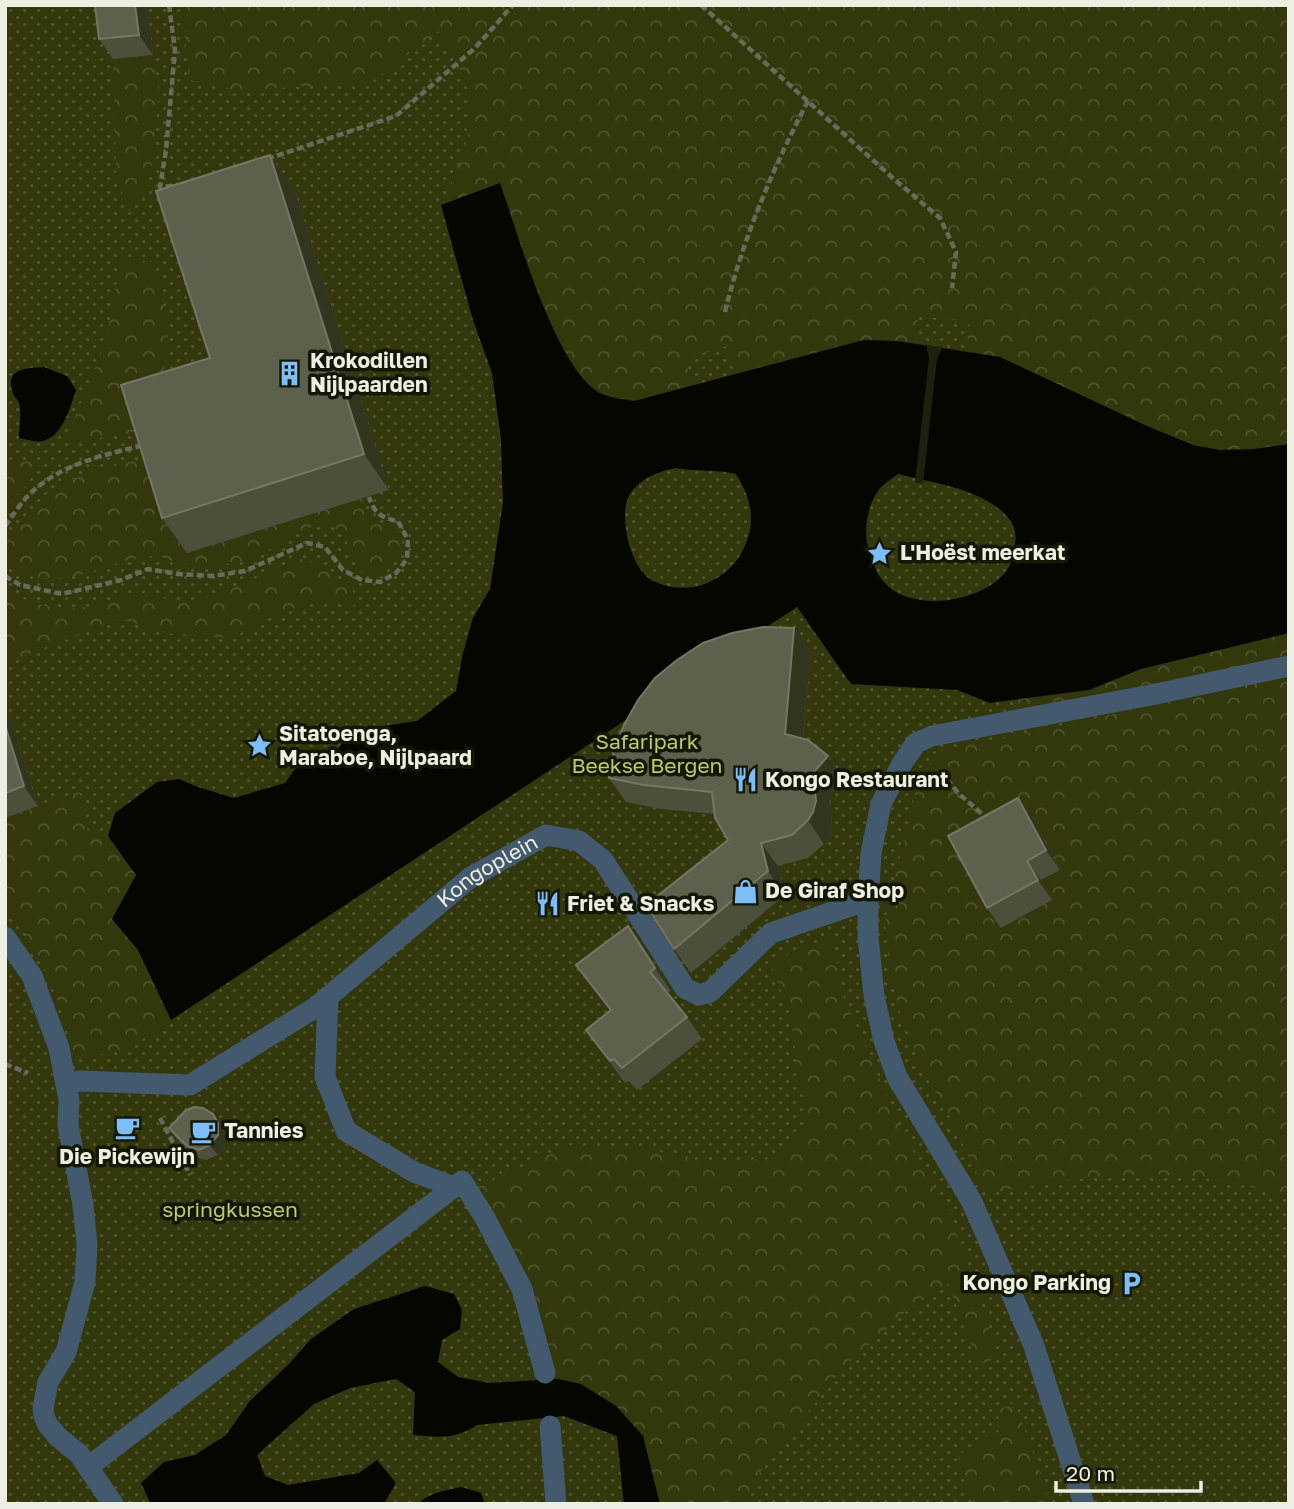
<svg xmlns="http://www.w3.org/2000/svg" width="1294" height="1509" viewBox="0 0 1294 1509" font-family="'Golos Text',sans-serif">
<defs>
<pattern id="grass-dots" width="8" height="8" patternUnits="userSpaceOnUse" patternTransform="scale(1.75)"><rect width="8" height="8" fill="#32370c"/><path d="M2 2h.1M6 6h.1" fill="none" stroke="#50542f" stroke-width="1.8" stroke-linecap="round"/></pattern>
<pattern id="forest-crowns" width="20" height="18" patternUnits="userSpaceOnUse" patternTransform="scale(1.75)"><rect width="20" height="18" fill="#32370c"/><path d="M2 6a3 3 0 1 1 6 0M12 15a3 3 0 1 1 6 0" fill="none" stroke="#50542f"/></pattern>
</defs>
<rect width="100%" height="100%" fill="#1d200c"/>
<rect fill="url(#grass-dots)" x="5" y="5" width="1284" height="1499"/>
<g fill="url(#forest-crowns)">
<path d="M182,5H1289V444L1254,449L1219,450L1193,445L1147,426L1000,357L966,350L970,322L918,316L914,343L864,340L803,355L737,374L727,346L685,359L692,386C663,393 631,407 602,394C557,374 517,230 500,183L441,205C459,165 484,118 463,74C456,59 446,45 438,31L373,81L240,91L189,80Z"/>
<polygon points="153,55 159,92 154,149 144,197 128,211 116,173 113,59"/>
<path d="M121,257L152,262C177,316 169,374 148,428C121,437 95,440 66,439L106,341Z"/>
<path d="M157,455L187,553L360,499L365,515C385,528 395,521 404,548C392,568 384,580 359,572L343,532C339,530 333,527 328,526C299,522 273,553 246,560C228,565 200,568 182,564C172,562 161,555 151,556C98,561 55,602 5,560L8,533L52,489L84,474Z"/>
<polygon points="37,461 29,483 5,508 5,462"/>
<path d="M301,559L321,563L341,580L353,585L354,607L319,600L264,619L233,638L175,635L120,619L5,663V589C30,606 62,612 92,606C104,604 115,597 127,595C149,592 179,604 196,600C233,592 265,572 301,559Z"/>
<polygon points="1289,633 1289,655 1177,681 1019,710 1017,699 1089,690 1141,669"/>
<path d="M1289,675V1199C1209,1168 1122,1171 1039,1185C1022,1188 1003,1189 987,1195L947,1112L922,1069L899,1009L890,972L885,923L890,896L919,778L940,750L1019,735Z"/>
<path d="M79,792L85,808L88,834L108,836L137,875L112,919L138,950L171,1020L127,1050L98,1055L73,1056C64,1013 40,938 5,912V818Z"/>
<polygon points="833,939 842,993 905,1137 948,1210 999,1357 979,1365 948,1284 904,1313 842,1369 761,1471 746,1504 660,1504 643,1436 616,1406 581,1384 558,1379 543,1326 474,1189 569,1145 641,1148 716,1162 776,1158 808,1124 798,1074 791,1017 772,967 791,952"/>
<polygon points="1015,1402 1051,1504 973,1504 958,1455 1003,1429 996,1411"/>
</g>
<g fill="#050600" fill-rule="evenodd">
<path d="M500,183C517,231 557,374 602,394C611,398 624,399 634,401L864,340L897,341L1000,357L1147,426L1193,445L1220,450L1254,449L1289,444V633L1141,669L1089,690L990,703L957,690L851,684L797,607L171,1020L138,950L112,919L136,875L108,836L115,813L157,782L179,779L198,787L234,798L285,783L295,769L313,761L331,758L342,743L377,727L417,721L456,691L463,653L473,618L490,589L503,503L501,439L492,373L473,320L441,205ZM676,468C697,472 716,469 736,474C753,501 757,525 741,554C733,568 720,578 705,584C688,590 670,589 653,581C631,570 619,520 628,498C636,480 658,471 676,468ZM898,474C932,483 968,486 998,508C1010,517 1018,529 1015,544C1014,552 1012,563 1007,570C984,603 909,614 883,581C875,572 872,558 868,547C863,529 868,502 881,487C886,482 893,478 898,474Z"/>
<path d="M44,367L67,376L76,390C70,407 63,437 42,441C35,443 26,439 19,438C19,428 22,413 19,403C18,400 14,397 13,393C4,368 27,368 44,367Z"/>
<path d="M425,1286L454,1294L462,1310L460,1329L442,1340L438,1362L458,1377L489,1383L558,1379L581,1384L616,1406L643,1436L660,1504H624L617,1436L564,1416L477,1425C454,1440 439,1437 413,1435L415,1392L396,1379L350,1388L314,1404L257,1455L265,1476L288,1485L359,1473L377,1460L396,1483L384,1504H151L141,1483L164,1462L195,1455L226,1435L250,1401L289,1364L311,1339L354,1309Z"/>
<path d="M461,1487L481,1493L485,1504H418C430,1492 445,1491 461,1487Z"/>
</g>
<polygon fill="#1d200c" points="926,345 943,347 937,359 923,484 915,482 929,358"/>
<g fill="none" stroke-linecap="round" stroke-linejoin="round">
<g stroke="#686b59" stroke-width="4.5" stroke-dasharray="7 3.5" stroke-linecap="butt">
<polyline points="169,5 175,50 166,150 160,187 179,185"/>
<polyline points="701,5 895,180 940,218 956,252 952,288"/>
<polyline points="267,159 396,116 475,48 513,5"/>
<path d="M725,312C743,238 773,168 808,101"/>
<path d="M5,526C12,517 18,507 25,499C56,465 102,455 145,445"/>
<path d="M5,576L20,585L62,594L121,580L148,569L178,574L213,576L245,571L307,543L325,547L343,570L362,580L380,582L396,573L407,559L408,540L398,521C382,518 374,513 369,497"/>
<polyline points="940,771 959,794 988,819"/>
<polyline points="5,1064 28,1073"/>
<polyline points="160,1118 190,1175"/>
</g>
<g stroke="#42596e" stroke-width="21">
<polyline points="5,937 32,976 59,1048 69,1100 68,1125 83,1205 87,1245 85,1282 66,1352 48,1382 43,1408 44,1416 48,1425 58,1437 79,1454 113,1504"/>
<polyline points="328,997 325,1077 346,1131 414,1172 454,1187"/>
<path id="s1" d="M66,1084L79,1081L190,1085L316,1007L471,877L546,835L579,841L603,860L685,988L699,995L710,992L771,933L868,900"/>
<polyline points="550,1426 556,1504"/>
<polyline points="88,1467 462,1181 485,1218 522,1289 545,1373"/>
<polyline points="1084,1504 1034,1346 972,1202 897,1077 884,1041 874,996 868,937 868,900 871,853 881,804 903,762 916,743 932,736 1151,695 1289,666"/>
</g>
</g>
<g fill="#4b4f3b">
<polygon points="147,5 153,55 113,59 99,39"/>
<polygon points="295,191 389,490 187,553 162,518 210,358"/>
<polygon points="794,628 811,652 803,739 828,756 844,780 829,797 832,825 830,836 824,844 808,858 778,866 785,895 691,973 674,949 728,840 715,814 661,809 626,802 609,778"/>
<polygon points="5,701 38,806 5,818"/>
<polygon points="1032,817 1060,870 1041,880 1052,900 1001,928 987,908"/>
<polygon points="644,948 670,990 667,992 687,1017 702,1039 637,1090 629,1081 625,1083 586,1030 610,1011 576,965"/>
<polygon points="213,1114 220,1124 225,1134 225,1145 218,1155 206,1160 194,1157 176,1138 169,1128"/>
</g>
<g fill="#313520">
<polygon points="135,5 147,5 153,55 139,35"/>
<polygon points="270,155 295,191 389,490 364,454"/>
<polygon points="794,628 811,652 801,758 785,734"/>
<polygon points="5,701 38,806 24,786 5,725"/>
<polygon points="828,756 844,780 829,797 832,825 830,836 824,844 808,820 813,773"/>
<polygon points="1018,798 1032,817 1060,870 1046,850"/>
<polygon points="761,843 778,866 785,895 768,871"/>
<polygon points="1027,861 1041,880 1052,900 1038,880"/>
<polygon points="628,926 644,948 670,990 655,968"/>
<polygon points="213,1114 220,1124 225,1134 225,1145 218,1155 210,1145"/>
</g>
<g fill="#5c604d" stroke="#737764" stroke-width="2">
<polygon points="95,5 135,5 139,35 99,39"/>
<polygon points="270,155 364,454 162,518 121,385 210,358 156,191"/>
<polygon points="763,627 794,628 785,734 808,740 828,756 813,773 816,801 813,812 808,820 792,835 761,843 768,871 674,949 646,905 728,840 715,818 712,792 644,785 609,778 614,750 624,725 638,700 655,678 677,660 703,643 732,633"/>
<polygon points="5,725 24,786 5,793"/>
<polygon points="1018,798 1046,850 1027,861 1038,880 987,908 948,836"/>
<polygon points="628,926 655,968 650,972 687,1017 622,1068 614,1059 610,1061 586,1030 611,1010 576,965"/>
<polygon points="194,1107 203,1108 213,1114 218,1123 218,1135 210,1145 199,1150 187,1146 169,1128 186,1110"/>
</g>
<defs>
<symbol id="building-bare" viewBox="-9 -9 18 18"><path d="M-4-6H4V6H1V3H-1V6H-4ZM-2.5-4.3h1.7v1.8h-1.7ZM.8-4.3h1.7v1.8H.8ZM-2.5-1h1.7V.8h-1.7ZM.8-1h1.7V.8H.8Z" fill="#7cbef9" stroke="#141704" stroke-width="2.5" paint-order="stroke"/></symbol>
<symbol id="sight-bare" viewBox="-9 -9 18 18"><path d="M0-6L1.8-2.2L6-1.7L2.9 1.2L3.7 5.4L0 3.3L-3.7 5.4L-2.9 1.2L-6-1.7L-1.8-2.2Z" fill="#7cbef9" stroke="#141704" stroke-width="2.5" paint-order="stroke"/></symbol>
<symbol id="restaurant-bare" viewBox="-9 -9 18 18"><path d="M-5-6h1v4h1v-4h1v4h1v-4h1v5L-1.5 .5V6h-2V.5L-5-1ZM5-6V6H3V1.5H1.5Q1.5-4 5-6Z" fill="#7cbef9" stroke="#141704" stroke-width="2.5" paint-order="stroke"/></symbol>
<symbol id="shop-bare" viewBox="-9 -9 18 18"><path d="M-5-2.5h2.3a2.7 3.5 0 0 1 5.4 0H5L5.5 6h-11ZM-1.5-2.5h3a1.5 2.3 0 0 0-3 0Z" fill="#7cbef9" stroke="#141704" stroke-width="2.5" paint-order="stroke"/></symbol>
<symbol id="cafe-bare" viewBox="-9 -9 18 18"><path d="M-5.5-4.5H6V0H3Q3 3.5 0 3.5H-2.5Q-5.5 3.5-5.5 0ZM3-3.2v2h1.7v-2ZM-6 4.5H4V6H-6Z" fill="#7cbef9" stroke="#141704" stroke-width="2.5" paint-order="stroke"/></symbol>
<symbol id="parking-bare" viewBox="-9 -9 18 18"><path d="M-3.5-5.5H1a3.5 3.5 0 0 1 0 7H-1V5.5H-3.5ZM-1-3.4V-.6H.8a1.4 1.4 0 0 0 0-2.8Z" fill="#7cbef9" stroke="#141704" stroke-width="2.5" paint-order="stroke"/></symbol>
</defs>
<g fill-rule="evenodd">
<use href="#building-bare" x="272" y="356" width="35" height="35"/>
<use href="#sight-bare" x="862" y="536" width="35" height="35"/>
<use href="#sight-bare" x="242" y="728" width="35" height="35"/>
<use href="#restaurant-bare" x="728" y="762" width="35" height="35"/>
<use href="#shop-bare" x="728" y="874" width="35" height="35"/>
<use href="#restaurant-bare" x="530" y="886" width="35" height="35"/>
<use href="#cafe-bare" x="110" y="1110" width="35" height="35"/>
<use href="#cafe-bare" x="186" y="1114" width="35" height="35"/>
<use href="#parking-bare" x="1114" y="1266" width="35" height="35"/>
</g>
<g text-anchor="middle" stroke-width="7" stroke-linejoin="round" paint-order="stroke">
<g font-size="21" font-weight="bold" fill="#ecefe2" stroke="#141704" text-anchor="start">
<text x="310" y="368">Krokodillen<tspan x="310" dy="24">Nijlpaarden</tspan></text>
<text x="900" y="560">L'Hoëst meerkat</text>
<text x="279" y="741">Sitatoenga,<tspan x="279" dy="24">Maraboe, Nijlpaard</tspan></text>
<text x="765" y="787">Kongo Restaurant</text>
<text x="765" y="898">De Giraf Shop</text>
<text x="567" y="911">Friet &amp; Snacks</text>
<text x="224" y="1138">Tannies</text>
<text x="127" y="1164" text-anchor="middle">Die Pickewijn</text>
<text x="1111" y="1290" text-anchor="end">Kongo Parking</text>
</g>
<g font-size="21" fill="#bdcc66" stroke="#141704">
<text x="647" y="749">Safaripark<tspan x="647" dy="24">Beekse Bergen</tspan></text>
<text x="230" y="1217">springkussen</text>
</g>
<g font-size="21" fill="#ecefe2" stroke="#141704">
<text dy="7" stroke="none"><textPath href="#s1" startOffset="492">Kongoplein</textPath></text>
</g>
</g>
<rect width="1294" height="1509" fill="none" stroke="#ecefe2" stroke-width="14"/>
<path d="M1056 1481v10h145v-10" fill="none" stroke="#ecefe2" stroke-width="3.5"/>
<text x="1066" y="1481" font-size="21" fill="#ecefe2" stroke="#141704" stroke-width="5" paint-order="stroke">20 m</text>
</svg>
